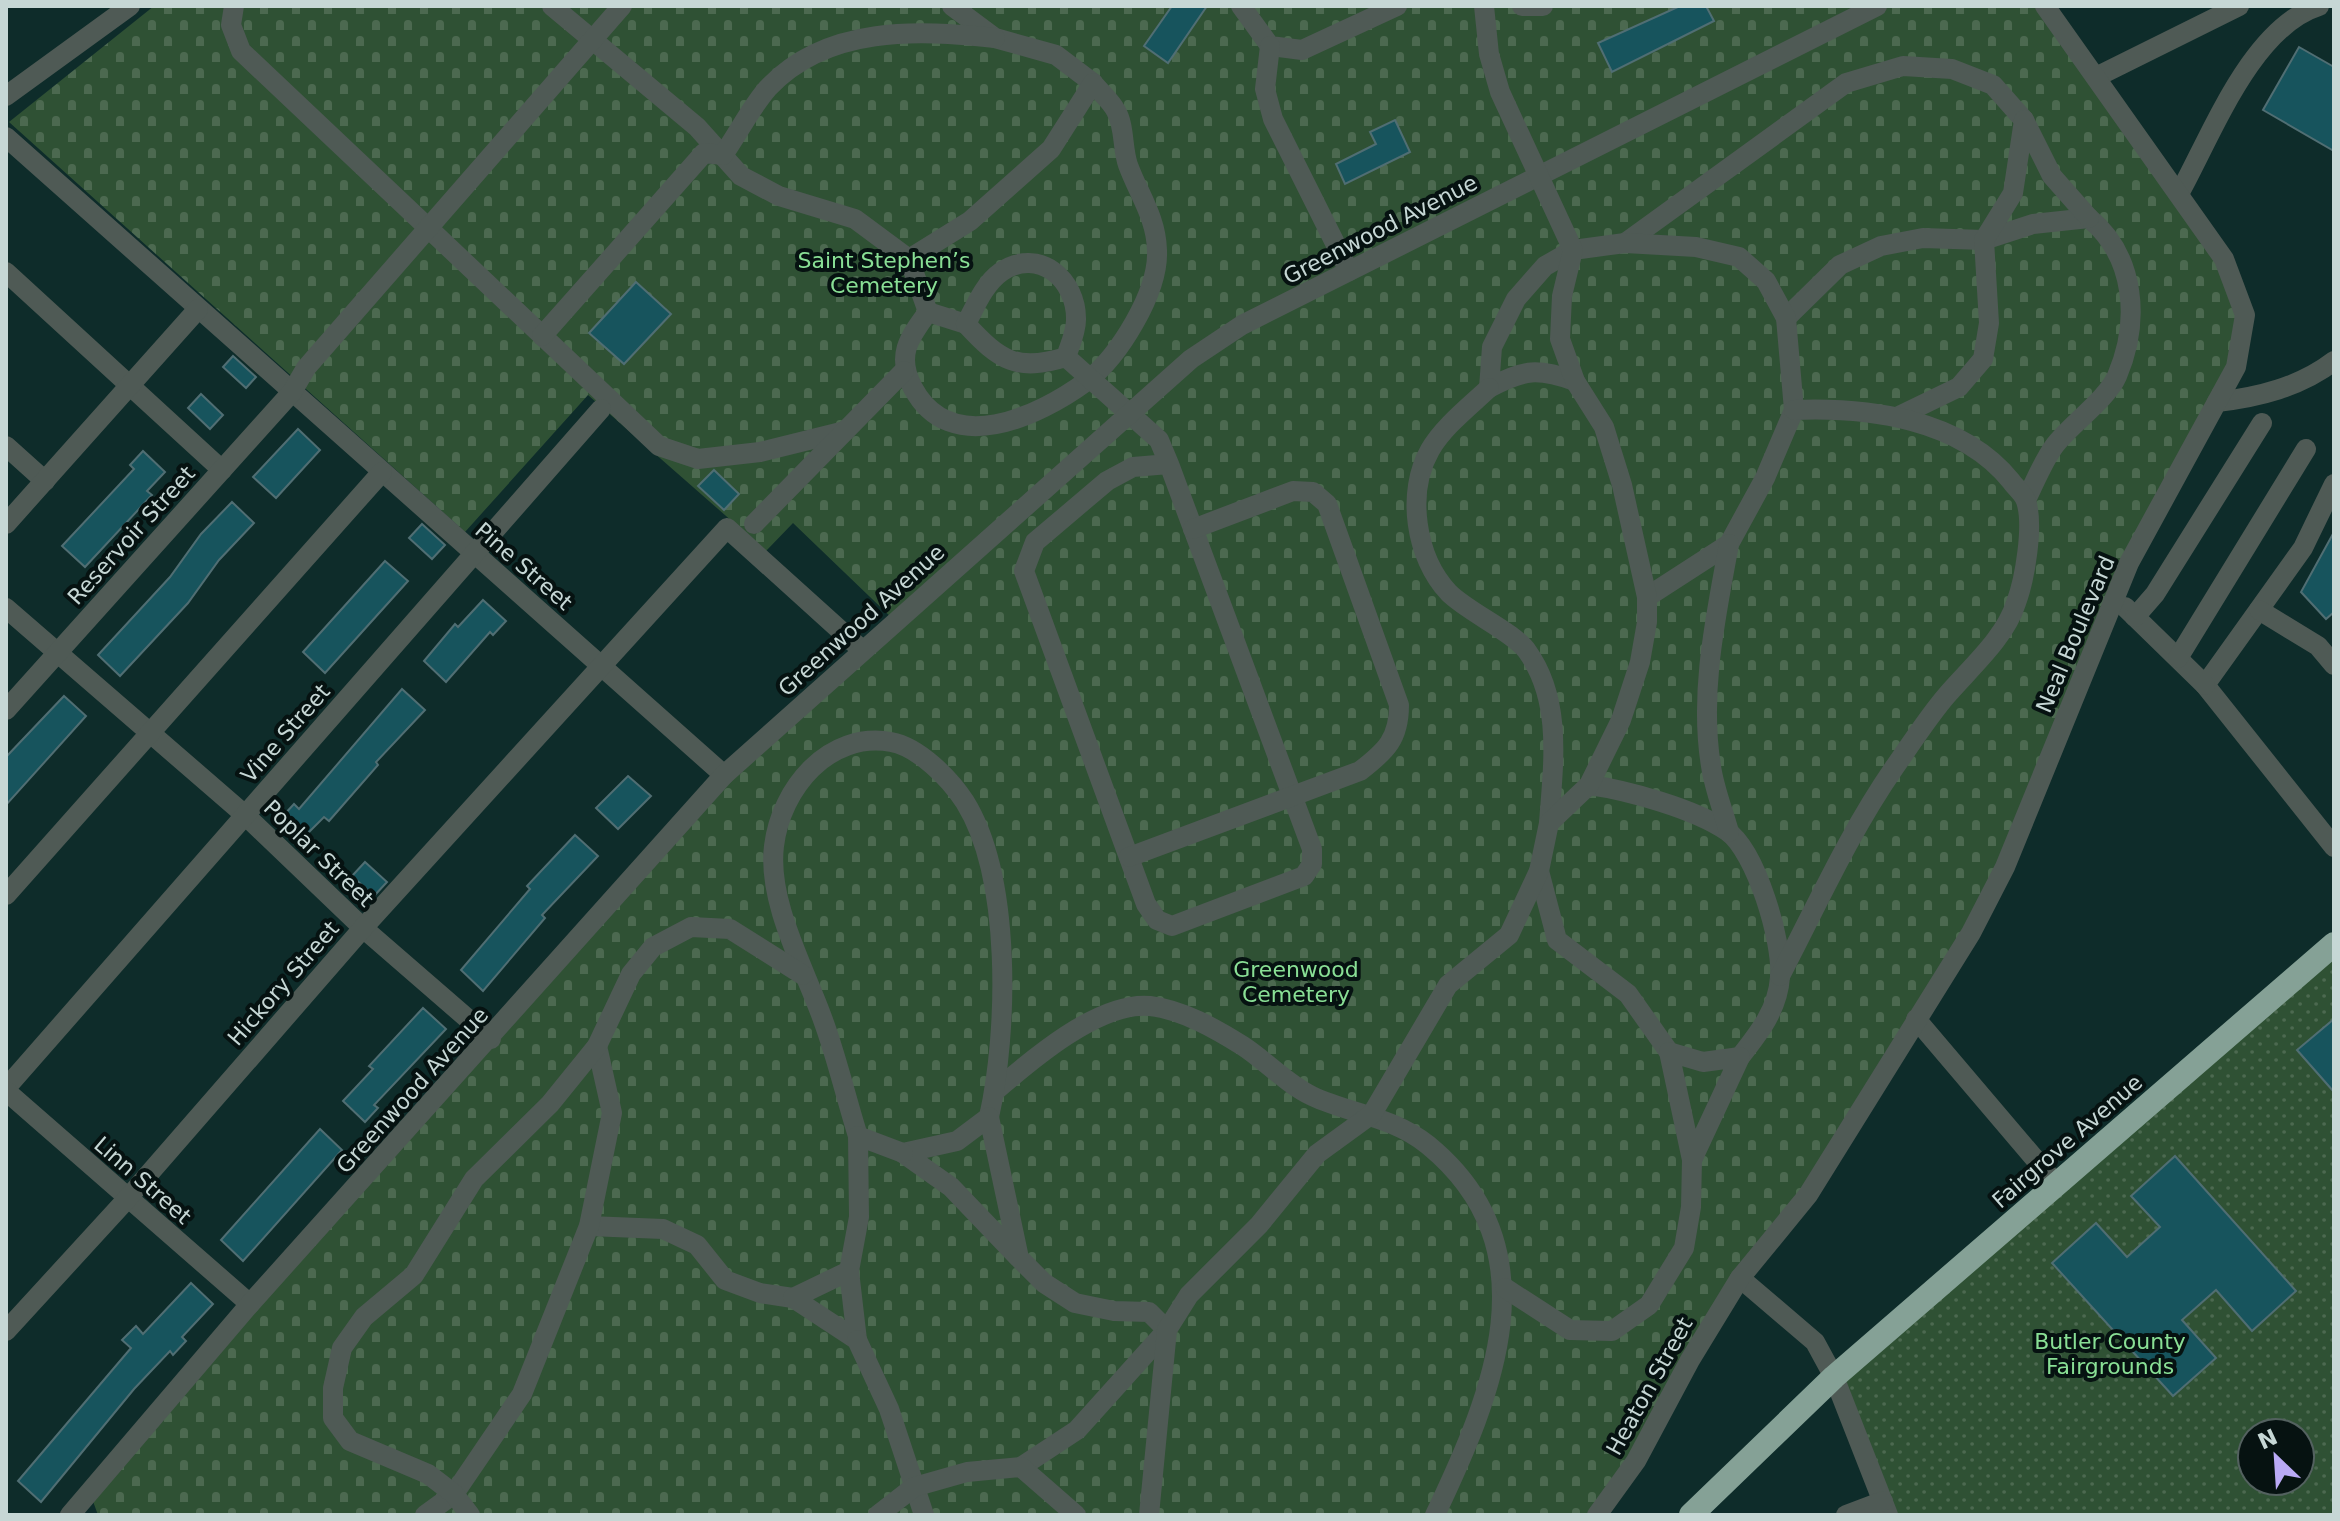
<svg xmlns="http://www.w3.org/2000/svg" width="2340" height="1521" viewBox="0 0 2340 1521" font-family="'DejaVu Sans',sans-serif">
<defs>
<pattern id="cemetery-stones" width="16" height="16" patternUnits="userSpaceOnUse" patternTransform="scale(2)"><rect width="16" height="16" fill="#2f5134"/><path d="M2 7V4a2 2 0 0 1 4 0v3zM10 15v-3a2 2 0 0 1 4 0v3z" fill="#4c6950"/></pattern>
<pattern id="park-dots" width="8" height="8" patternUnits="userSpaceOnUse" patternTransform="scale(2)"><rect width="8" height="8" fill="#2f5134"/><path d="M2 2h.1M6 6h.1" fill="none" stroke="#4c6950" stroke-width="1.8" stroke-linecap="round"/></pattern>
</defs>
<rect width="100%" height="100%" fill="#0e2c2a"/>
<polygon fill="url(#cemetery-stones)" points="154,6 2045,6 2187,202 2245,315 2236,367 2129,563 2005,867 1855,1124 1740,1278 1597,1515 98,1515 90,1493 724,775 895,621 793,523 766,551 588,395 465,532 9,122"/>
<path fill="url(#park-dots)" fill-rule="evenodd" d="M2334,944V1515H1888L1834,1377ZM2252,1433H2300V1481H2252Z"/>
<g fill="#17545d" stroke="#506e73" stroke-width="2">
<polygon points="1172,6 1207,6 1168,63 1144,46"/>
<polygon points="1680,6 1706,6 1714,21 1612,72 1598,43"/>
<polygon points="2299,47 2334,67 2334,151 2263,110"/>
<polygon points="1395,120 1410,152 1345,184 1336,164 1376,144 1370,132"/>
<polygon points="636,282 671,314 624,364 589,333"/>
<polygon points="233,356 256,377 246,388 223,367"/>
<polygon points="201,394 223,415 210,429 188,408"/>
<polygon points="298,429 320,450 276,498 253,477"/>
<polygon points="143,451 165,472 147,491 152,495 85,567 62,546 134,469 130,465"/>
<polygon points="714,470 739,494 724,510 698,486"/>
<polygon points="232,502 254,523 219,560 188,603 120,676 98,655 170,577 201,534"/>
<polygon points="422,524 445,545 432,559 409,538"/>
<polygon points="2334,532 2334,612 2326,619 2301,592"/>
<polygon points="385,561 408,581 325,673 303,652"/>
<polygon points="483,600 506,621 493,635 490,632 446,682 424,661 455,624 458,627"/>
<polygon points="402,689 425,710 376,762 378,765 329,821 324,817 303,838 281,818 294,804 299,809"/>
<polygon points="64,696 86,716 6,805 6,757"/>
<polygon points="628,776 651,796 618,829 596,808"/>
<polygon points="575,835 598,856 542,915 545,918 483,991 461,970 530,889 527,886"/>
<polygon points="365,862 387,882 374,896 352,876"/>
<polygon points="423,1008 446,1029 374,1105 378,1108 365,1122 343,1101 373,1069 369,1066"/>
<polygon points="2334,1019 2334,1092 2297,1050"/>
<polygon points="320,1129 342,1150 243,1261 221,1240"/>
<polygon points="2175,1156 2296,1291 2252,1331 2216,1290 2182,1320 2216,1358 2173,1396 2052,1263 2096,1223 2127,1257 2160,1227 2131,1196"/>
<polygon points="191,1283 213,1304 182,1337 186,1341 173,1355 170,1351 134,1389 41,1502 18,1481 131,1348 122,1340 136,1326 143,1334"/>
</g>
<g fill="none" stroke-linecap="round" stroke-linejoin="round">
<g stroke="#4f5a55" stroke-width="20">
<polyline points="234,6 231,25 241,51 659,446 698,459 760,452 845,431"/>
<polyline points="552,6 697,127 741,176 779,196 855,219 909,259"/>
<polyline points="952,6 995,38 1056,55 1093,83"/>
<polyline points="1241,6 1270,46 1302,50 1397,6"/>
<polyline points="1522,6 1543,6"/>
<polyline points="1270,46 1265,89 1273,119 1349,271"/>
<polyline points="2096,77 2239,6"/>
<polyline points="6,96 130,6"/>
<polyline points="6,137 724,775"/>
<path d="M2180,192C2212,134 2252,27 2319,6"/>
<polyline points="1625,243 1846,83 1903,66 1952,69 1993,85 2024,120"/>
<polyline points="6,272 222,470"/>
<path d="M928,312L909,259L970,221L1051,149L1093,83C1100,92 1111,101 1116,111C1125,126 1122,148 1128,165C1139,195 1156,217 1157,250C1159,292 1119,356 1087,381C1038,417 950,458 913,388C896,356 908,339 928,312L966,324"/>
<path d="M1786,318L1840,265L1881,246L1923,238L1984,240L2033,224L2089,218C2136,257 2140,322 2117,376C2107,399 2071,424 2055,445C2043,461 2035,482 2026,500"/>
<path d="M542,336L704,153L723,155C738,134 751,107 768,88C827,25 918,30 995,38"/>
<path d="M1066,357C1017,372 1000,361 966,324C975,307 984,284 1001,272C1039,246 1077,280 1076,320C1076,332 1070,345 1066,357L1159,440L1169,464L1312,849V864L1304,876L1172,926L1157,920L1146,904L1024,571L1035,542L1107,481L1133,467L1169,464"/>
<path d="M1575,381C1538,368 1524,369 1489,388L1492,347L1516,299L1545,266L1573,250L1625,243L1696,247L1739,257L1766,281L1786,318L1794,410L1765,478L1729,544L1647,597"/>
<path d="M1489,388C1470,406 1443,427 1430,450C1406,492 1415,557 1449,593C1468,612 1515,633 1527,651C1563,701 1553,766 1549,823"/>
<path d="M2217,402C2259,397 2300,387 2334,361"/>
<polyline points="1899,416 1959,387 1983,359 1989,323 1984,240 2013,193 2024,120 2052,176 2089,218"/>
<polyline points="6,446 45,481"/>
<polyline points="2334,484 2303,548 2205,685 2334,847"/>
<polyline points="6,524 198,309"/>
<polyline points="754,524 904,371"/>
<polyline points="2125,607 2205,685"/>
<polyline points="6,608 245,815 363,928 491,1039"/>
<polyline points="2259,610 2318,646 2334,665"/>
<polyline points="2135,617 2155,594 2262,423"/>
<polyline points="2178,658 2306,449"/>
<polyline points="6,710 292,392 306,368 622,6"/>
<path d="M1589,785C1627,790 1695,809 1727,831C1756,851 1783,942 1780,977C1778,1009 1759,1033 1740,1057"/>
<path d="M1729,832C1723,810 1714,788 1711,766C1699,692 1716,616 1729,544"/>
<path d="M1129,857L1360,771C1386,751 1399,739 1399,705L1327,504L1313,492L1293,491L1193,529"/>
<polyline points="1539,871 1557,940 1628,994 1669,1052"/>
<polyline points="6,895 382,472"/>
<path d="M1780,976C1816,907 1849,833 1894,768C1911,744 1928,717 1947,695C1971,667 2005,638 2016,603C2025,579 2034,525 2026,501C2024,494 2015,487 2011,481C1961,419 1869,407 1794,410"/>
<polyline points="1916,1019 2057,1185"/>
<polyline points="6,1088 601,409"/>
<polyline points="6,1091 250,1304"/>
<path d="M994,1092C1030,1061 1099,1001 1150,1006C1183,1010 1216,1029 1243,1046C1266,1061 1288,1085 1312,1096C1350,1114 1392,1116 1428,1145C1555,1249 1492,1395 1435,1515"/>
<path d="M858,1136C846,1098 837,1058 823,1020C805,969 767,902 774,846C781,788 829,731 891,742C919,747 950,779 965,802C1012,878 1008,1032 989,1117"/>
<polyline points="589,1226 663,1229 697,1245 725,1280 760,1293 793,1298"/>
<polyline points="1019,1258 951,1187 903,1153 957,1141 989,1117 1019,1258 1044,1283 1075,1303 1114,1311 1149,1312 1167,1330 1077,1430 1021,1467"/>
<polyline points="849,1271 857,1340 793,1298 849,1271 859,1217 858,1136 903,1153"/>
<polyline points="1740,1278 1815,1342 1834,1377 1888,1515"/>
<polyline points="1505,1288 1570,1330 1612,1331 1649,1305 1684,1248 1691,1207 1692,1160 1669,1052 1703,1062 1740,1057 1692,1160"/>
<polyline points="6,1331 127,1199 363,928 727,528 862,650"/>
<polyline points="857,1340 889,1409 924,1515"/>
<polyline points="70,1515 250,1304 724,775 1191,359 1242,325 1877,6"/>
<polyline points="425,1515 454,1494 522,1394 589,1226 612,1113 597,1046"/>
<polyline points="470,1515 454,1494 428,1474 350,1441 333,1418 333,1388 342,1348 364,1317 414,1275 474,1179 550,1104 597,1046 631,974 653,947 691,927 730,929 803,975"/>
<polyline points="878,1515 914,1487 967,1472 1021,1467 1076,1515"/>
<polyline points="1149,1515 1167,1330 1189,1295 1259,1225 1317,1154 1372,1114 1448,985 1509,935 1539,871 1549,823 1589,785 1621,720 1640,662 1647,622 1647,597 1622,485 1604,427 1575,381 1560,339 1562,296 1573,250 1500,92 1489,54 1484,6"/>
<polyline points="1597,1515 1636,1461 1690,1360 1740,1278 1808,1195 1971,933 2005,867 2129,563 2236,367 2245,315 2224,259 2045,6"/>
<polyline points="1846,1515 1883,1501"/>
</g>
<polyline stroke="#85a196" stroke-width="24" points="1691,1515 1834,1377 2334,944"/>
</g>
<g text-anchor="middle" stroke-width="8" stroke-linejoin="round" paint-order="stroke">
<g font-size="22" fill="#c6d7d5" stroke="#061211">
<text transform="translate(1380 229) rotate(-27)" y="8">Greenwood Avenue</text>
<text transform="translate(131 535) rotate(-48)" y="8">Reservoir Street</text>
<text transform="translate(524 566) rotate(41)" y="8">Pine Street</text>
<text transform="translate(861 620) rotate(-42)" y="8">Greenwood Avenue</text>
<text transform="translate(2075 634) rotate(-67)" y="8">Neal Boulevard</text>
<text transform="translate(285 733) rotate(-49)" y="8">Vine Street</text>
<text transform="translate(319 853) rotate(44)" y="8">Poplar Street</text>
<text transform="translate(283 983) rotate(-49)" y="8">Hickory Street</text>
<text transform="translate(412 1090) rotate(-48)" y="8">Greenwood Avenue</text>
<text transform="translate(2067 1141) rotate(-41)" y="8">Fairgrove Avenue</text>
<text transform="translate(143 1180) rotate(41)" y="8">Linn Street</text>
<text transform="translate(1649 1386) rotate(-61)" y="8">Heaton Street</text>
</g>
<g font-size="22" fill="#89df95" stroke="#061211">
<text x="884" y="268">Saint Stephen’s<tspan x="884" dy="25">Cemetery</tspan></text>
<text x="1296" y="977">Greenwood<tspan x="1296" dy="25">Cemetery</tspan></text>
<text x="2110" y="1349">Butler County<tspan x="2110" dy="25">Fairgrounds</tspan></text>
</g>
</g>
<rect width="2340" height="1521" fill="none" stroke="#c6d7d5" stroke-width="16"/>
<g transform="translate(2276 1457) rotate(335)"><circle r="38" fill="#061211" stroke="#53615f" stroke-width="2"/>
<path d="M0-6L14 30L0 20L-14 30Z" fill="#baaaf6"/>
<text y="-12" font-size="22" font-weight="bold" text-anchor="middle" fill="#c6d7d5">N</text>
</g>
</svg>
